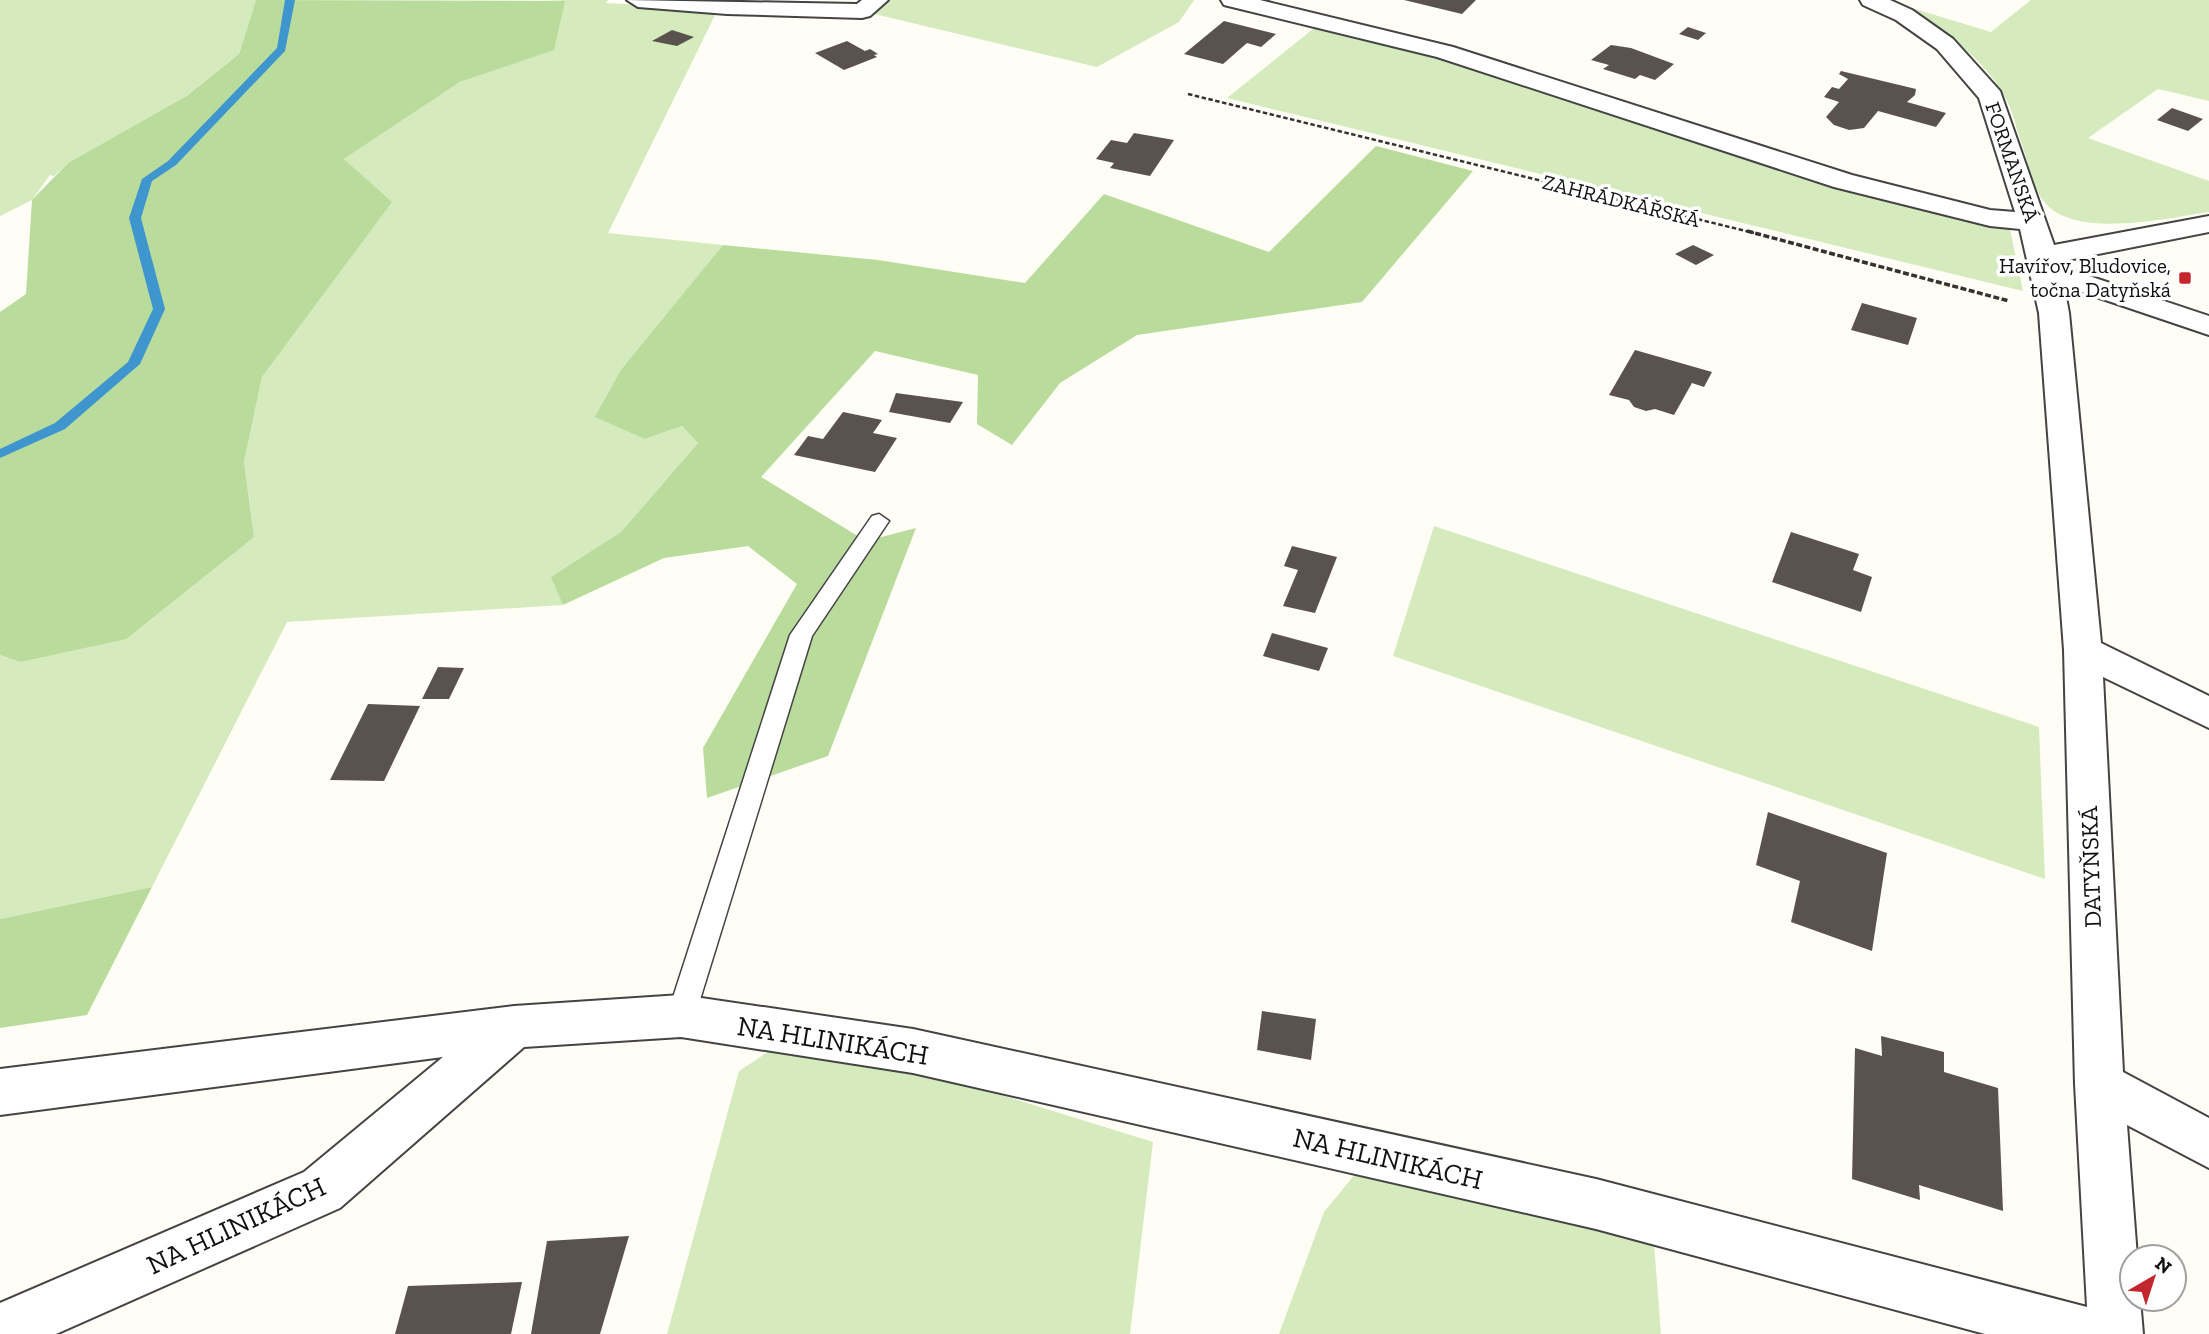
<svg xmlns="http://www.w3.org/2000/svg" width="2209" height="1334" viewBox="0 0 2209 1334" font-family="'Zilla Slab',serif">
<rect width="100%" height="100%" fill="#fffdf5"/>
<g fill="#d5ebbd">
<polygon points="0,0 256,0 239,54 188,95 68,163 54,176 50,175 32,200 0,216"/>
<polygon points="542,0 608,0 606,3 718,9 608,233 723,245 618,376 645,439 682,426 698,443 621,532 552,577 563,605 287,622 152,887 0,919 0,655 20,662 254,537 244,462 262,377 391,202 344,159 460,82 553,50 564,1"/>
<polygon points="877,0 1194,0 1179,22 1097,67 862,11"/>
<path d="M2031,0H2209V101L2158,89L2088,138L2209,181V212C2168,218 2081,238 2048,206C2033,193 2028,160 2021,142C2016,128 2013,111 2005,97C1983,55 1933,23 1892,2L1991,32Z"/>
<polygon points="1318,25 1439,57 2010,229 2023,291 1227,98"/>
<polygon points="1434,526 2039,727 2045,879 1393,656"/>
<polygon points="798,1032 1153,1142 1130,1334 667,1334 739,1071"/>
<polygon points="1361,1167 1654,1243 1661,1334 1279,1334 1324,1212"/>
</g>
<g fill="#b9dc9c">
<polygon points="256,0 565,1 554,50 460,82 344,159 392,202 262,377 244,462 254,537 126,639 20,662 0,655 0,312 26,294 32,200 68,163 188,95 239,54"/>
<polygon points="1376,146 1473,171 1362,302 1137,335 1060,383 1012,445 977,424 978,375 875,351 761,477 866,541 916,528 828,756 707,798 703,748 797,584 748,546 664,558 563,605 551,577 621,532 698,443 682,426 645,439 595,417 621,370 723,245 878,260 1025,283 1104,194 1269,252"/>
<polygon points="152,887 87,1015 0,1028 0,919"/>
</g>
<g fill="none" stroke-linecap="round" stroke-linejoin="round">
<polygon fill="#3f96cf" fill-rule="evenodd" points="285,0 295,0 285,51 176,165 152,181 141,218 165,309 140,364 65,429 0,458 0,449 55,423 128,362 153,309 129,218 142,179 168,161 277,48"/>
</g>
<g fill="#5a524d">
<polygon points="1404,0 1476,0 1462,14"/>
<polygon points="1224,21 1276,34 1261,47 1247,43 1223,64 1184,54"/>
<polygon points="1688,27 1706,33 1698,40 1679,34"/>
<polygon points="672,30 694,37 677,46 652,41"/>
<polygon points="847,41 865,51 870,49 878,54 874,55 877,57 844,70 815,53"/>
<polygon points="1611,45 1631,48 1674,64 1655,80 1640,75 1635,79 1603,69 1609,65 1591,60"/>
<polygon points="1841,71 1916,89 1915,95 1907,102 1946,113 1936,127 1878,111 1864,128 1849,130 1834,125 1826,117 1839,102 1824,97 1832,87 1839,89 1848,79 1839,74"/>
<polygon points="2172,108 2203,119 2188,131 2157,120"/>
<polygon points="1134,133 1174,140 1150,176 1110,168 1114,163 1096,159 1111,140 1127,143"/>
<polygon points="1693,245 1714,255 1696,265 1675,254"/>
<polygon points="1862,303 1917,318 1908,345 1851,330"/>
<polygon points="1635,350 1712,372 1704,387 1692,383 1674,415 1655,409 1646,411 1634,407 1629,400 1609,395"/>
<polygon points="896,393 963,402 950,423 889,412"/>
<polygon points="843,412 882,420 873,433 897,438 875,472 794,455 808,436 823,439"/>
<polygon points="1791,532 1859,554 1853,570 1872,577 1861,612 1772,582"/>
<polygon points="1292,546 1337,557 1315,613 1283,606 1298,570 1284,566"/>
<polygon points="1272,633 1328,648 1319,671 1263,656"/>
<polygon points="438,667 464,668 449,699 422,699"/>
<polygon points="368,704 420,706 384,781 330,780"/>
<polygon points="1768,812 1887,853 1872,951 1791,922 1800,881 1756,865"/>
<polygon points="1262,1011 1316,1019 1311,1060 1257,1050"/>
<polygon points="1881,1036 1944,1052 1944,1072 1998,1088 2003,1211 1919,1185 1920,1200 1852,1179 1855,1048 1882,1056"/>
<polygon points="629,1236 600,1334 531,1334 547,1241"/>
<polygon points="522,1282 511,1334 395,1334 408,1286"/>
</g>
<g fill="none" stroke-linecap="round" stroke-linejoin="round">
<defs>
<polygon id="service" points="879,514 889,521 812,636 695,1016 691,1025 681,1028 671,1025 667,1016 790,635 872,516"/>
<g id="minor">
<polygon points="627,0 857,4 862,0 888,0 870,16 862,18 727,14 638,7"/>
<polygon points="1221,0 1260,0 1453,47 1852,175 1990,210 2015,212 1979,98 1937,49 1896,20 1863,5 1860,0 1890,0 1912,10 1953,39 2000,91 2054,245 2209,216 2209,232 2058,262 2059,266 2209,316 2209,335 2064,286 2069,313 2101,643 2209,696 2209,728 2103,677 2123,1072 2209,1118 2209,1168 2127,1125 2137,1257 2132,1257 2132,1299 2140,1299 2143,1334 1985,1334 1596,1229 913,1073 681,1037 524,1047 340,1208 56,1334 0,1334 0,1303 304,1172 443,1057 0,1115 0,1069 514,1006 681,995 913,1029 1596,1179 2087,1307 2075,1084 2064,650 2039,313 2020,229 1990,226 1834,187 1437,57 1224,5"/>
</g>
</defs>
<use href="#service" stroke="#444" stroke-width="3"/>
<use href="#minor" stroke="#444" stroke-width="4"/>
<polyline stroke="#333" stroke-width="2.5" stroke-dasharray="4.5 2.5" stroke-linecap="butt" points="1188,94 1754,233"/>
<polyline stroke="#333" stroke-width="3.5" stroke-dasharray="6 2.5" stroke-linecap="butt" points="1747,231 2009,301"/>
<use href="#service" fill="#fff" fill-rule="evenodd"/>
<use href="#minor" fill="#fff" fill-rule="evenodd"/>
</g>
<rect fill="#c4262e" stroke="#fff" stroke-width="2.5" x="2178" y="271" width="14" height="14" rx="3.5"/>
<g text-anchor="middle" stroke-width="7" stroke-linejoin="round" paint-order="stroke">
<g font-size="21" fill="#111" stroke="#fff">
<text transform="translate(2012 162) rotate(71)" y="7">FORMANSKÁ</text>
<text transform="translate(1621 201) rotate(14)" y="7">ZAHRÁDKÁŘSKÁ</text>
</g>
<g font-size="21" fill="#111" stroke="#fff" text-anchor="end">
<text x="2171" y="273">Havířov, Bludovice,<tspan x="2171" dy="24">točna Datyňská</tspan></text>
</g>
<g font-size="24" fill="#111" stroke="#fff">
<text transform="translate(2091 867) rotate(-92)" y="8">DATYŇSKÁ</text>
</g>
<g font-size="28" fill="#111" stroke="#fff">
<text transform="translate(833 1040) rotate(9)" y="10">NA HLINIKÁCH</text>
<text transform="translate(1388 1158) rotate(13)" y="10">NA HLINIKÁCH</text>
<text transform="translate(236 1225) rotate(-25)" y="10">NA HLINIKÁCH</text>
</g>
</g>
<g transform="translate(2153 1278) rotate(39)"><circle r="33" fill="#ffffff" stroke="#a0a0a0" stroke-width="2"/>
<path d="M0-5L12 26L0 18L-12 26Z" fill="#c4262e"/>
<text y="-10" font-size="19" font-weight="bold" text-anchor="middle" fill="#111111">N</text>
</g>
</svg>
